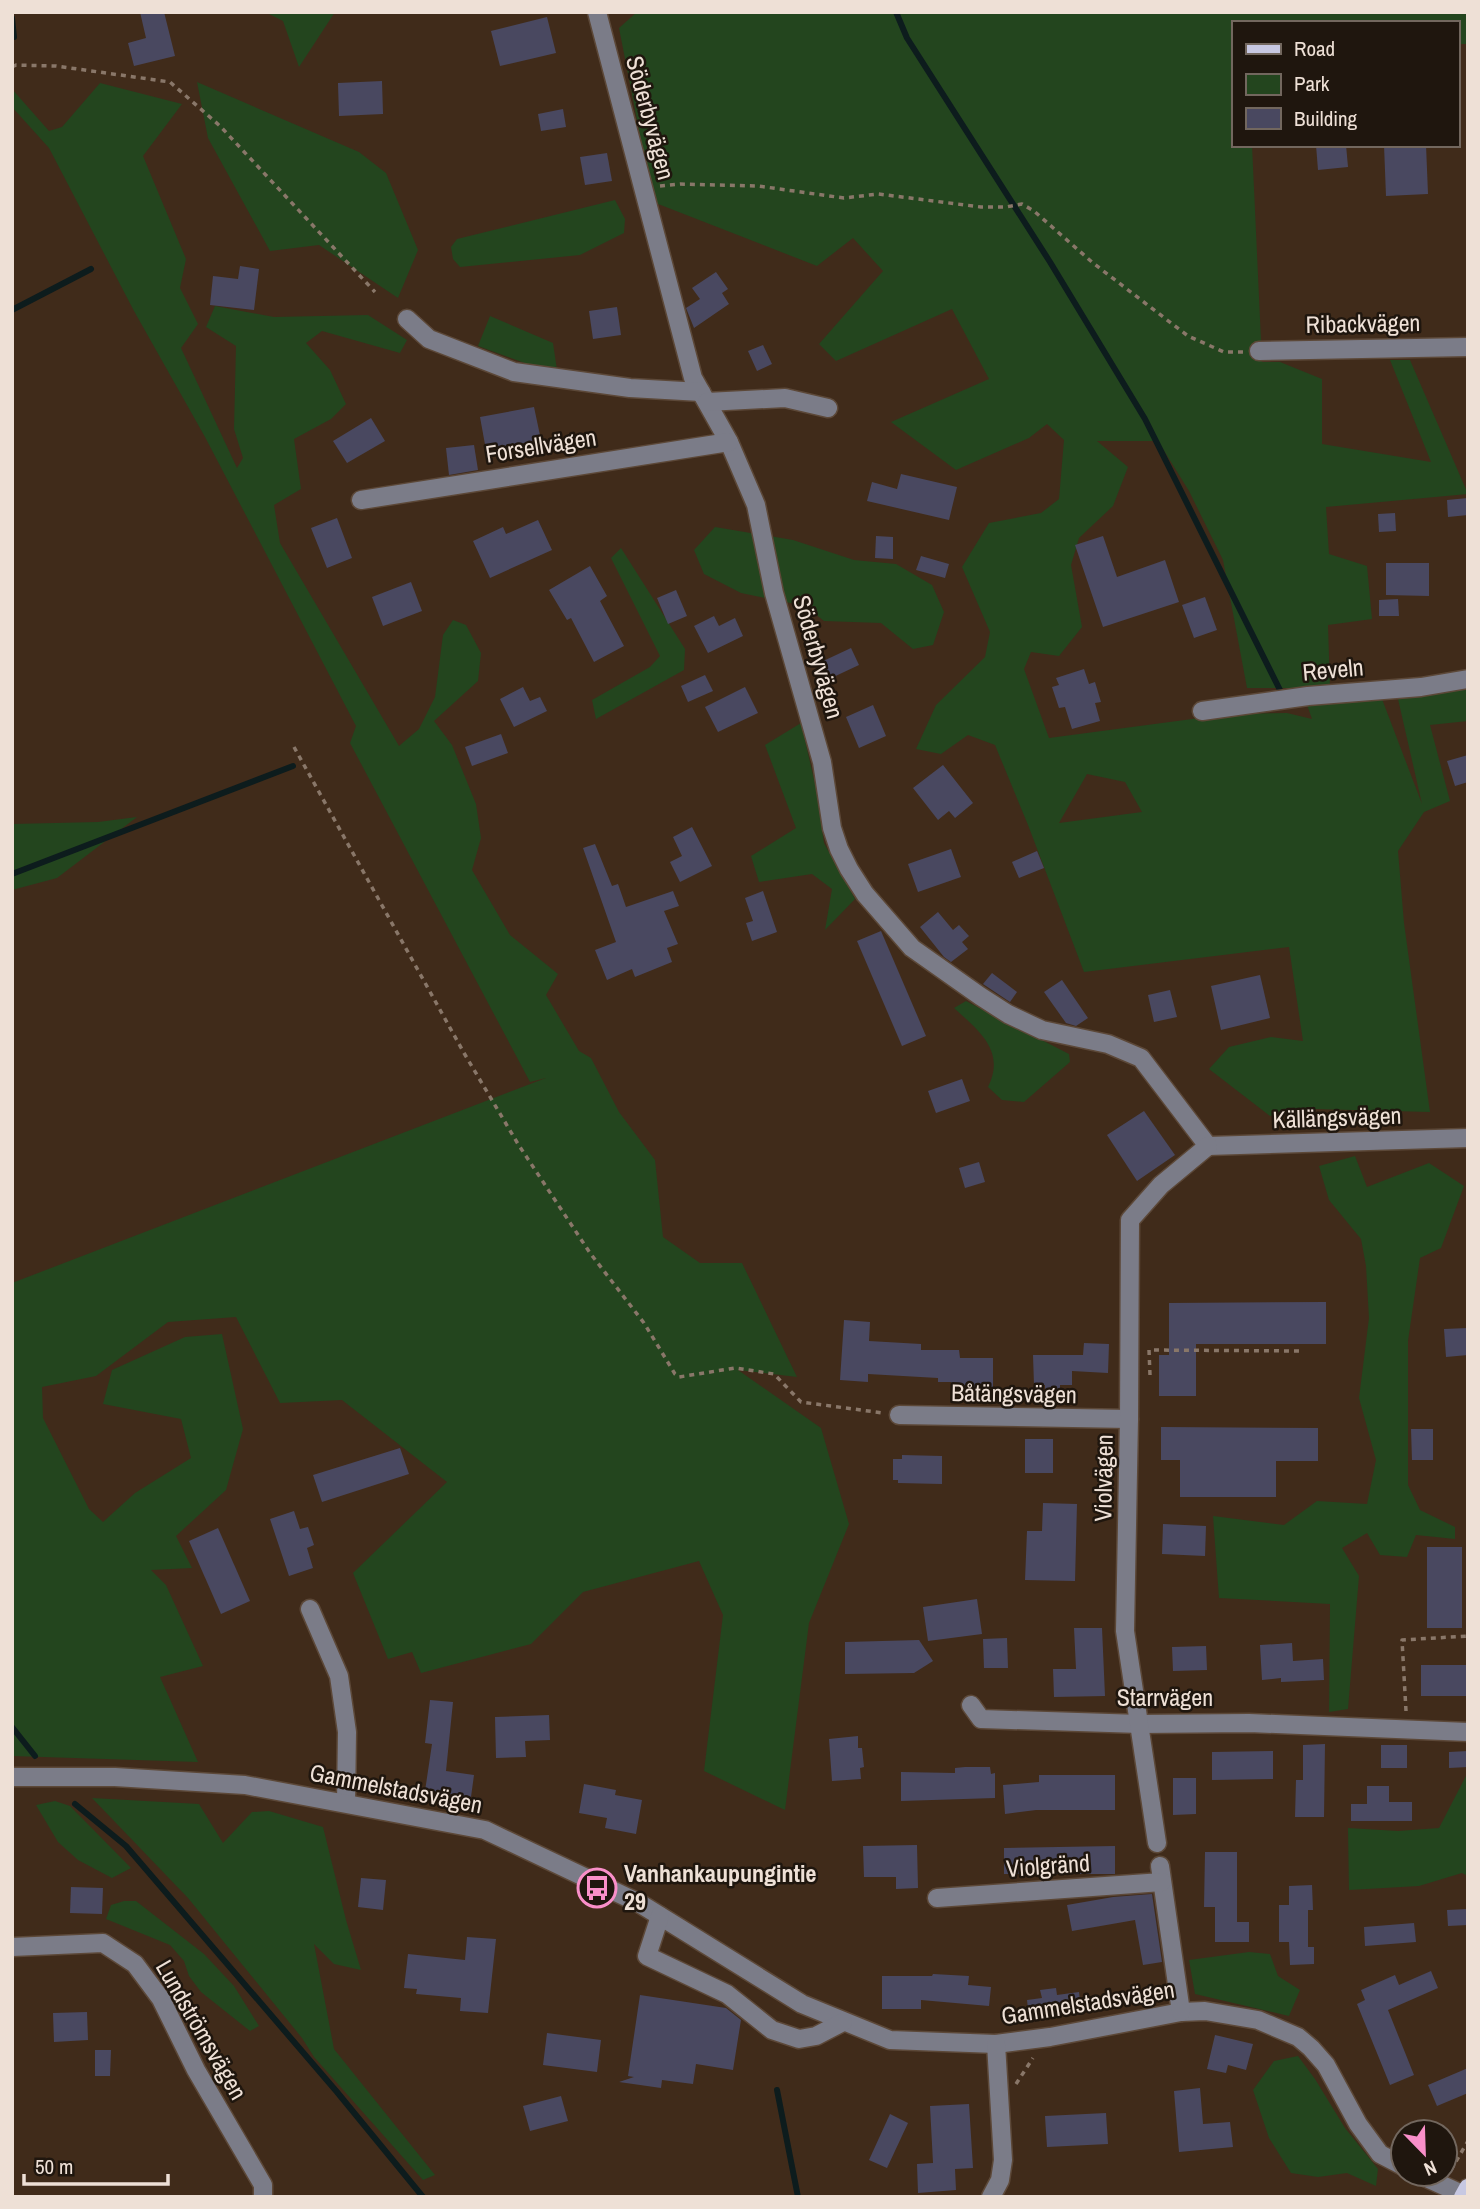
<svg xmlns="http://www.w3.org/2000/svg" width="1480" height="2209" viewBox="0 0 1480 2209" font-family="'Archivo Narrow',sans-serif">
<rect width="100%" height="100%" fill="#402b1a"/>
<g fill="#23451e" fill-rule="evenodd">
<polygon points="265,12 335,12 299,67 283,21"/>
<path d="M637,12H1468V44H1457V23H1233V145H1252L1262,362H1280L1322,379V444L1431,462L1390,360H1410L1468,494L1326,507L1329,554L1367,566L1372,619L1328,625L1330,688H1247L1223,560L1189,491L1158,441H1097L1128,467L1113,506L1079,538L1071,565L1082,627L1059,656L1031,652L1024,669L1049,738L1230,714L1287,713L1312,719L1307,705L1382,699L1422,804L1398,699L1468,688V721L1430,725L1450,801L1424,812L1398,851L1404,923L1430,1112L1314,1109L1270,1116L1209,1069L1229,1047L1271,1037L1303,1041L1289,947L1084,972L1028,825L995,745L968,735L941,754L916,749L936,705L985,657L990,632L962,567L989,523L1041,513L1059,499L1064,440L1047,424L1029,438L956,470L891,422L989,379L952,309L836,361L819,344L883,271L853,238L817,266L653,202L619,28ZM1087,774L1125,782L1142,812L1059,823Z"/>
<polygon points="197,82 359,152 386,173 418,250 398,298 319,245 270,251 208,138"/>
<polygon points="100,83 182,104 143,156 186,259 180,288 198,324 181,348 237,468 243,458 234,429 236,346 206,327 215,306 274,317 368,315 407,340 400,353 322,331 306,343 330,370 346,404 331,419 294,439 301,489 274,505 280,543 399,746 419,729 435,697 443,635 453,620 466,625 481,653 478,681 434,721 452,745 476,804 481,838 472,870 510,935 558,974 546,995 579,1051 591,1058 619,1112 655,1160 663,1237 700,1263 742,1263 797,1377 738,1370 821,1428 849,1524 809,1623 785,1810 704,1771 723,1615 699,1561 583,1592 531,1644 421,1673 412,1652 388,1659 353,1573 447,1482 342,1400 280,1403 236,1317 168,1322 96,1376 42,1387 43,1418 89,1509 103,1522 135,1493 191,1458 181,1419 103,1404 112,1370 185,1337 222,1334 243,1429 226,1490 176,1536 192,1568 151,1570 166,1585 203,1666 160,1677 198,1762 12,1756 12,1283 546,1078 530,1082 350,743 356,726 205,437 134,311 49,148 12,107 12,89 49,131 62,127"/>
<polygon points="615,200 625,219 624,233 580,255 460,267 453,259 451,247 457,239"/>
<polygon points="490,316 553,343 557,370 533,366 478,346"/>
<polygon points="715,527 793,540 854,560 896,564 932,585 944,612 933,645 913,649 881,623 824,621 805,606 741,593 704,574 694,550"/>
<polygon points="621,548 685,649 684,670 596,719 592,700 650,667 660,656 611,558"/>
<polygon points="801,723 816,788 824,843 855,899 825,930 832,889 812,874 759,882 751,856 796,828 765,745"/>
<polygon points="137,817 57,878 12,890 12,824 98,822"/>
<path d="M966,1001L1069,1054L1070,1062L1024,1102L1002,1100L988,1087C1006,1051 979,1031 954,1008Z"/>
<polygon points="1355,1156 1367,1187 1429,1163 1464,1186 1441,1248 1420,1258 1408,1341 1408,1485 1420,1510 1455,1527 1455,1539 1416,1535 1407,1557 1380,1555 1367,1533 1342,1548 1359,1576 1348,1709 1329,1712 1330,1604 1219,1598 1213,1516 1284,1525 1317,1501 1367,1504 1376,1460 1359,1398 1369,1318 1366,1266 1361,1239 1329,1200 1319,1166"/>
<polygon points="1468,1772 1468,1876 1462,1873 1419,1886 1349,1890 1348,1828 1398,1831 1439,1828"/>
<polygon points="92,1798 199,1804 223,1843 252,1812 269,1811 323,1827 346,1920 361,1970 334,1964 314,1944 334,2049 435,2175 423,2180 314,2057 302,2038 188,1898"/>
<polygon points="55,1801 70,1806 131,1868 112,1878 78,1860 58,1842 36,1805"/>
<polygon points="124,1901 136,1901 204,1954 234,1986 259,2026 250,2031 201,1992 189,1976 184,1961 170,1945 106,1919 111,1905"/>
<polygon points="1249,1952 1270,1954 1278,1976 1300,1990 1289,2016 1195,1994 1189,1960"/>
<polygon points="1298,2056 1315,2079 1345,2128 1378,2169 1376,2186 1347,2173 1318,2177 1291,2173 1269,2138 1253,2090 1274,2061"/>
</g>
<g fill="none" stroke-linecap="round" stroke-linejoin="round">
<g stroke="#0d1c1d" stroke-width="6">
<polyline points="896,12 907,38 1050,262 1145,419 1280,690"/>
<polyline points="12,18 14,37"/>
<polyline points="12,310 91,269"/>
<polyline points="12,874 293,766"/>
<polyline points="12,1727 35,1756"/>
<polyline points="75,1804 126,1846 337,2092 423,2197"/>
<polyline points="777,2090 798,2197"/>
</g>
</g>
<g fill="#494860">
<polygon points="140,12 164,12 175,56 134,66 128,43 146,38"/>
<polygon points="547,17 556,53 500,66 491,31"/>
<polygon points="382,81 383,114 339,116 338,83"/>
<polygon points="563,109 566,127 541,131 538,114"/>
<polygon points="1316,145 1346,145 1348,167 1318,170"/>
<polygon points="1384,145 1426,145 1428,194 1386,196"/>
<polygon points="607,153 612,181 585,185 580,157"/>
<polygon points="240,266 259,269 254,310 210,305 213,276 238,279"/>
<polygon points="716,272 728,289 722,293 729,304 694,328 686,308 700,299 692,288"/>
<polygon points="617,307 621,335 593,339 589,311"/>
<polygon points="763,345 772,364 757,371 748,351"/>
<polygon points="534,407 541,440 486,450 480,417"/>
<polygon points="371,418 385,441 347,463 333,441"/>
<polygon points="474,445 478,470 449,475 446,448"/>
<polygon points="901,474 957,487 949,520 867,501 872,482 897,489"/>
<polygon points="1468,498 1468,515 1448,517 1447,500"/>
<polygon points="1395,513 1396,531 1379,532 1378,514"/>
<polygon points="337,518 352,558 327,568 311,528"/>
<polygon points="538,520 552,550 490,578 473,541 503,527 506,534"/>
<polygon points="876,536 893,537 893,559 875,558"/>
<polygon points="1103,536 1117,577 1165,560 1179,602 1103,627 1075,545"/>
<polygon points="921,556 949,564 945,578 916,570"/>
<polygon points="1386,563 1429,563 1429,596 1386,595"/>
<polygon points="590,566 607,596 600,601 624,646 594,662 571,618 567,620 549,590"/>
<polygon points="411,582 422,611 383,626 372,597"/>
<polygon points="676,590 687,616 668,624 657,598"/>
<polygon points="1205,597 1217,630 1194,638 1182,605"/>
<polygon points="1398,599 1399,616 1379,616 1379,600"/>
<polygon points="714,616 719,626 735,618 743,636 708,653 694,626"/>
<polygon points="851,648 859,665 827,680 819,663"/>
<polygon points="1084,669 1089,684 1095,682 1101,702 1095,703 1100,721 1072,729 1065,707 1059,708 1052,687 1059,685 1056,678"/>
<polygon points="705,675 713,691 688,702 681,686"/>
<polygon points="523,687 530,701 540,697 547,711 514,727 500,699"/>
<polygon points="745,687 758,713 718,732 705,707"/>
<polygon points="873,705 886,736 859,748 846,717"/>
<polygon points="501,734 508,753 472,766 465,747"/>
<polygon points="1468,755 1468,782 1455,786 1447,761"/>
<polygon points="943,765 973,803 955,818 949,811 938,820 913,788"/>
<polygon points="692,827 712,866 680,882 670,862 682,856 673,837"/>
<polygon points="595,844 612,886 618,884 626,907 673,891 679,906 664,911 678,944 667,948 672,962 635,977 632,969 607,980 595,950 616,942 583,848"/>
<polygon points="951,849 961,877 918,892 908,864"/>
<polygon points="1037,851 1044,868 1019,878 1012,862"/>
<polygon points="763,891 777,932 752,941 746,923 753,921 745,898"/>
<polygon points="938,912 953,930 959,925 969,936 962,942 968,949 951,962 944,957 920,927"/>
<polygon points="881,931 926,1036 902,1046 857,941"/>
<polygon points="992,973 1017,992 1010,1002 983,984"/>
<polygon points="1260,975 1270,1018 1221,1030 1211,986"/>
<polygon points="1062,980 1088,1018 1076,1026 1066,1023 1044,992"/>
<polygon points="1170,990 1177,1017 1154,1022 1148,995"/>
<polygon points="962,1079 970,1101 936,1113 928,1091"/>
<polygon points="1144,1111 1175,1155 1137,1181 1107,1135"/>
<polygon points="979,1162 985,1182 965,1188 959,1168"/>
<polygon points="1326,1302 1326,1344 1196,1344 1196,1396 1159,1396 1159,1355 1169,1355 1169,1303"/>
<polygon points="844,1320 870,1322 869,1341 921,1344 921,1350 959,1350 960,1358 993,1358 993,1387 951,1388 951,1382 938,1382 938,1378 868,1374 868,1382 840,1380"/>
<polygon points="1468,1328 1468,1355 1446,1357 1444,1329"/>
<polygon points="1084,1343 1109,1344 1108,1373 1072,1371 1072,1385 1060,1385 1060,1392 1045,1392 1045,1385 1034,1385 1033,1355 1083,1355"/>
<polygon points="1161,1427 1318,1428 1318,1461 1276,1461 1276,1497 1180,1497 1180,1460 1161,1460"/>
<polygon points="1411,1429 1433,1429 1433,1460 1412,1460"/>
<rect x="1025" y="1439" width="28" height="34"/>
<polygon points="400,1448 409,1474 322,1502 313,1475"/>
<polygon points="902,1455 942,1456 942,1484 898,1483 898,1480 893,1480 893,1459 902,1459"/>
<polygon points="1043,1503 1077,1504 1075,1581 1025,1580 1027,1531 1042,1531"/>
<polygon points="294,1511 300,1529 308,1527 314,1545 307,1548 313,1568 289,1576 270,1519"/>
<polygon points="1163,1524 1206,1526 1205,1556 1162,1554"/>
<polygon points="218,1528 250,1601 221,1614 189,1541"/>
<rect x="1427" y="1547" width="35" height="81"/>
<polygon points="977,1599 982,1634 928,1641 923,1607"/>
<polygon points="1074,1628 1102,1628 1105,1696 1054,1697 1053,1669 1076,1669"/>
<polygon points="1007,1638 1008,1668 984,1668 983,1639"/>
<polygon points="919,1640 933,1661 914,1673 845,1674 845,1642"/>
<polygon points="1292,1643 1293,1661 1323,1659 1324,1680 1281,1682 1281,1678 1262,1680 1260,1645"/>
<polygon points="1206,1646 1207,1670 1173,1671 1172,1647"/>
<rect x="1421" y="1665" width="47" height="31"/>
<polygon points="430,1700 453,1702 446,1771 474,1775 471,1797 425,1791 432,1744 425,1743"/>
<polygon points="549,1715 550,1740 525,1741 526,1757 496,1758 495,1717"/>
<polygon points="858,1736 858,1748 862,1748 864,1767 860,1768 861,1779 832,1781 829,1739"/>
<polygon points="1325,1744 1324,1817 1295,1817 1296,1780 1303,1780 1303,1745"/>
<rect x="1381" y="1745" width="26" height="23"/>
<polygon points="1273,1751 1273,1779 1212,1780 1212,1752"/>
<polygon points="1468,1751 1468,1767 1449,1768 1449,1752"/>
<polygon points="965,1767 990,1767 991,1774 995,1773 995,1798 901,1801 901,1772 955,1773 955,1768"/>
<polygon points="1039,1775 1115,1775 1115,1810 1036,1810 1005,1814 1003,1785 1039,1782"/>
<polygon points="1173,1778 1196,1778 1196,1814 1173,1815"/>
<polygon points="584,1784 616,1790 615,1795 642,1800 636,1834 605,1828 607,1818 579,1813"/>
<polygon points="1367,1786 1389,1786 1389,1802 1412,1802 1412,1821 1351,1821 1351,1804 1367,1804"/>
<polygon points="917,1845 918,1888 896,1889 896,1877 864,1877 863,1846"/>
<polygon points="1115,1846 1115,1874 1004,1874 1004,1848"/>
<polygon points="1205,1852 1237,1852 1237,1922 1249,1922 1249,1942 1215,1942 1215,1907 1204,1907"/>
<polygon points="361,1878 386,1880 383,1910 358,1907"/>
<polygon points="1312,1885 1313,1910 1308,1910 1308,1947 1314,1947 1314,1964 1290,1965 1289,1942 1279,1942 1279,1905 1289,1905 1289,1886"/>
<polygon points="71,1887 103,1888 102,1914 70,1913"/>
<polygon points="1152,1894 1162,1962 1143,1965 1135,1920 1072,1931 1067,1905 1113,1897"/>
<polygon points="1468,1909 1468,1925 1448,1926 1447,1910"/>
<polygon points="1414,1923 1416,1942 1365,1946 1364,1927"/>
<polygon points="467,1937 496,1939 488,2013 460,2011 461,1998 416,1994 417,1989 404,1988 408,1954 465,1960"/>
<polygon points="1431,1971 1438,1988 1388,2010 1414,2075 1390,2085 1357,2004 1365,2000 1361,1990 1395,1975 1399,1985"/>
<polygon points="933,1974 969,1976 968,1985 991,1987 989,2006 921,2000 921,2009 882,2009 882,1976 932,1976"/>
<polygon points="1056,1988 1057,1995 1079,1992 1081,2010 1029,2018 1027,2000 1042,1998 1040,1990"/>
<polygon points="640,1995 726,2008 741,2020 733,2070 696,2064 693,2084 662,2080 661,2088 619,2082 634,2077 628,2076"/>
<polygon points="87,2012 88,2040 54,2042 53,2013"/>
<polygon points="547,2033 601,2040 597,2072 543,2065"/>
<polygon points="1215,2035 1253,2044 1246,2070 1228,2065 1226,2073 1207,2069"/>
<polygon points="95,2050 111,2050 110,2076 95,2076"/>
<polygon points="1468,2068 1468,2093 1437,2106 1428,2085"/>
<polygon points="1200,2088 1203,2124 1230,2122 1233,2147 1179,2152 1174,2091"/>
<polygon points="561,2096 568,2121 530,2131 523,2106"/>
<polygon points="969,2104 973,2168 955,2169 956,2190 918,2193 917,2164 933,2163 930,2106"/>
<polygon points="1106,2113 1108,2144 1047,2147 1045,2116"/>
<polygon points="890,2114 908,2123 887,2168 869,2160"/>
</g>
<g fill="none" stroke-linecap="round" stroke-linejoin="round">
<defs>
<g id="minor">
<polyline points="597,12 693,378 729,442 756,505 774,593 822,762 832,828 839,849 849,869 865,894 912,948 980,996 1008,1014 1042,1030 1108,1044 1141,1058 1208,1146"/>
<polyline points="407,319 429,339 514,372 630,388 701,392"/>
<polyline points="1259,351 1468,347"/>
<polyline points="707,402 785,398 828,408"/>
<polyline points="361,500 729,442"/>
<polyline points="1202,711 1308,696 1421,687 1468,679"/>
<polyline points="1208,1146 1468,1138"/>
<polyline points="899,1415 1129,1419"/>
<polyline points="310,1609 339,1676 347,1732 346,1803"/>
<polyline points="971,1705 981,1719 1140,1724 1249,1723 1468,1732"/>
<polyline points="12,1777 115,1777 245,1785 485,1830 639,1903 802,2004 890,2040 996,2044 1050,2037 1181,2012 1205,2011 1258,2020 1298,2037 1311,2048 1326,2065 1358,2124 1380,2154 1403,2166"/>
<polyline points="1157,1843 1125,1631 1129,1419 1130,1220 1161,1185 1208,1146"/>
<polyline points="1160,1866 1181,2012"/>
<polyline points="937,1898 1162,1882"/>
<polyline points="660,1916 647,1956 727,1994 772,2030 799,2039 816,2036 843,2022"/>
<polyline points="12,1947 103,1943 135,1964 161,1999 196,2070 263,2185 263,2197"/>
<polyline points="1418,2174 1464,2195"/>
<polyline points="991,2197 1000,2180 1003,2160 996,2044"/>
</g>
<polyline id="major" points="1463,2197 1468,2188"/>
</defs>
<use href="#minor" stroke="#5c4838" stroke-width="21"/>
<use href="#major" stroke="#5c4838" stroke-width="21"/>
<g stroke="#897769" stroke-width="3.5" stroke-dasharray="5 5" stroke-linecap="butt">
<polyline points="12,67 16,65 56,66 170,82 220,126 375,292"/>
<polyline points="660,186 680,184 758,186 844,198 878,194 981,207 1006,207 1022,204 1034,211 1093,263 1188,336 1224,352 1244,352"/>
<polyline points="294,747 464,1053 518,1144 590,1253 644,1323 675,1374 679,1377 735,1368 774,1374 801,1402 883,1413"/>
<polyline points="1150,1375 1149,1350 1300,1351"/>
<polyline points="1406,1711 1402,1640 1468,1636"/>
<polyline points="1016,2084 1033,2058"/>
<polyline points="1451,2170 1468,2141"/>
</g>
<use href="#minor" stroke="#7b7c88" stroke-width="18"/>
<use href="#major" stroke="#c7c8e2" stroke-width="18"/>
</g>
<defs>
<symbol id="bus-ring" viewBox="-11 -11 22 22"><circle r="9.5" fill="#1f160e" stroke="#f98fc9" stroke-width="1.5"/><path d="M-5-6H5V4H4V6H2V4H-2V6H-4V4H-5ZM-3.5-4V0h7V-4ZM-3.5 1.2v1.5H-2V1.2ZM2 1.2v1.5H3.5V1.2Z" fill="#f98fc9"/></symbol>
</defs>
<g fill-rule="evenodd">
<use href="#bus-ring" x="575" y="1866" width="44" height="44"/>
</g>
<g text-anchor="middle" stroke-width="5" stroke-linejoin="round" paint-order="stroke">
<g font-size="24" fill="#eee0d6" stroke="#1f160e">
<text transform="translate(650 118) rotate(75)" y="8">Söderbyvägen</text>
<text transform="translate(1363 324) rotate(-1)" y="8">Ribackvägen</text>
<text transform="translate(541 446) rotate(-9)" y="8">Forsellvägen</text>
<text transform="translate(818 657) rotate(74)" y="8">Söderbyvägen</text>
<text transform="translate(1333 670) rotate(-5)" y="8">Reveln</text>
<text transform="translate(1337 1118) rotate(-2)" y="8">Källängsvägen</text>
<text transform="translate(1014 1394) rotate(1)" y="8">Båtängsvägen</text>
<text transform="translate(1104 1478) rotate(-89)" y="8">Violvägen</text>
<text x="1165" y="1706">Starrvägen</text>
<text transform="translate(396 1789) rotate(11)" y="8">Gammelstadsvägen</text>
<text transform="translate(1048 1866) rotate(-4)" y="8">Violgränd</text>
<text transform="translate(1088 2003) rotate(-9)" y="8">Gammelstadsvägen</text>
<text transform="translate(201 2030) rotate(60)" y="8">Lundströmsvägen</text>
</g>
<g font-size="24" font-weight="bold" fill="#eee0d6" stroke="#1f160e" text-anchor="start">
<text x="624" y="1882">Vanhankaupungintie<tspan x="624" dy="28">29</tspan></text>
</g>
</g>
<rect width="1480" height="2209" fill="none" stroke="#eee0d6" stroke-width="28"/>
<rect x="1232" y="21" width="228" height="126" fill="#1f160e" stroke="#72675e" stroke-width="2"/>
<rect x="1246" y="44" width="35" height="10" fill="#c7c8e2" stroke="#72675e" stroke-width="2"/>
<text x="1294" y="56" font-size="21" fill="#eee0d6">Road</text>
<rect x="1246" y="74" width="35" height="21" fill="#23451e" stroke="#72675e" stroke-width="2"/>
<text x="1294" y="91" font-size="21" fill="#eee0d6">Park</text>
<rect x="1246" y="108" width="35" height="21" fill="#494860" stroke="#72675e" stroke-width="2"/>
<text x="1294" y="126" font-size="21" fill="#eee0d6">Building</text>
<g transform="translate(1424 2153) rotate(157)"><circle r="33" fill="#1f160e" stroke="#72675e" stroke-width="2"/>
<path d="M0-5L12 26L0 18L-12 26Z" fill="#f98fc9"/>
<text y="-10" font-size="19" font-weight="bold" text-anchor="middle" fill="#eee0d6">N</text>
</g>
<path d="M24 2174v10h144v-10" fill="none" stroke="#eee0d6" stroke-width="3.5"/>
<text x="35" y="2174" font-size="21" fill="#eee0d6" stroke="#1f160e" stroke-width="5" paint-order="stroke">50 m</text>
</svg>
